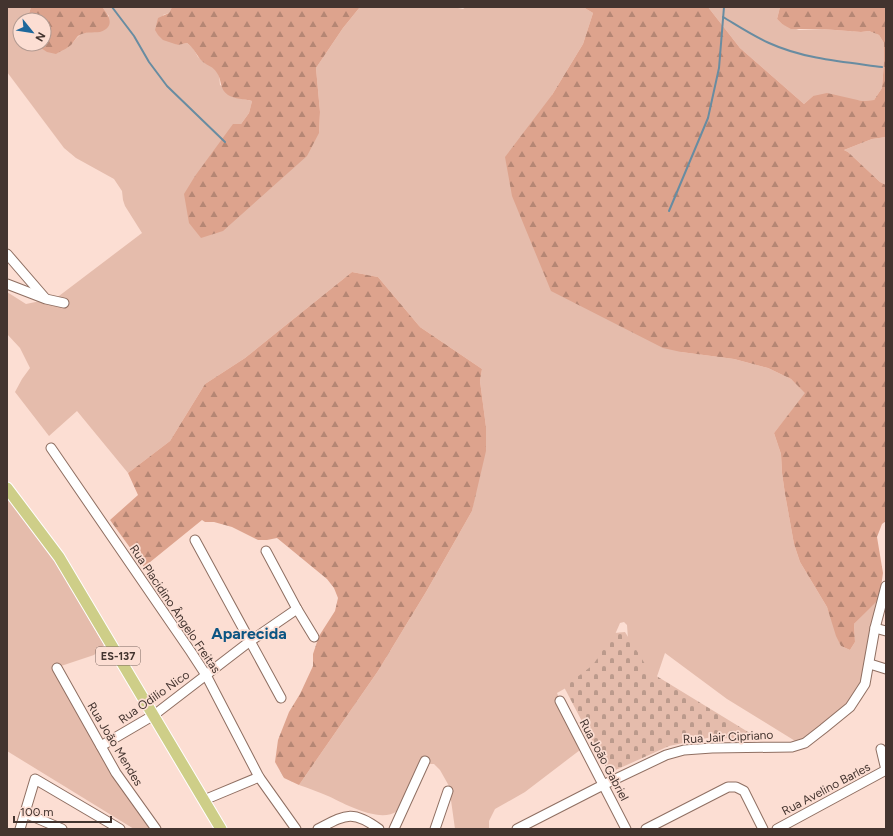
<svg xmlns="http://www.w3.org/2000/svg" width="893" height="836" viewBox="0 0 893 836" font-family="Figtree,sans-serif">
<defs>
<pattern id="forest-firs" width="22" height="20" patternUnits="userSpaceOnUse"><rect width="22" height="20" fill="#dda38d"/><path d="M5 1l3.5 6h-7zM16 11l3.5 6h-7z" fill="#b58674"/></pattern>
<pattern id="cemetery-stones" width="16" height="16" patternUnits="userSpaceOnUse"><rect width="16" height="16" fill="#e5bcac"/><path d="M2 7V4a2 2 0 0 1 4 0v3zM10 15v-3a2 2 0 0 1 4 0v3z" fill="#bb9a8c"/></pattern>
</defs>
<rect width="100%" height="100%" fill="#fcded3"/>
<g fill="#e5bcac">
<path d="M7,7H31L27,20H20V44H35L37,46L72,44C81,31 85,32 100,31L109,16L102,7H172L169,13L163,15L177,45L187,43L193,48L198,57L212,66L219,74L220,85L243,99L252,101L249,113L241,124H233L319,133L320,112L316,68L343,28L360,7H453L463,9L466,7H583L593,13L583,44L552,95L681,352L734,359L768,368L791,379L806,393L774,433L781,454L782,473L785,494L794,544L800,562L827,607L841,646L850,650L855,642L854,624L877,600L882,608L869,680L862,699L835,720L800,744L727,699L665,653L652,691L629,652L627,625L624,622L620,623L610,646L592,673L557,693L580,750L525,792L495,809L489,821V829H455L449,786L440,770L434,764H425C419,775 406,803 397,811C380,824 343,803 328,796C318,792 309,788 299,785L378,671L426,592L472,511L486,427L480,381L482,369L420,327L378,277L352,272L245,358L205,384L170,441L128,473L77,411L49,436L15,392L22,379L30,368L20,348L7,334V292L26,304L50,299H55L142,233L125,206L123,200L122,191L114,179L76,158L64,148L7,72Z"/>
<polygon points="708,7 780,7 777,19 782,24 799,30 822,29 861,32 869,31 879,35 884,43 884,62 882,88 874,100 862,101 813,96 804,104 740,48"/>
<polygon points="886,137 886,185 880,182 848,152 844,150 872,139"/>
<polygon points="7,492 56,557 74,590 91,623 104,645 94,655 55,668 152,829 134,829 7,751"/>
</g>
<g fill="url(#forest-firs)">
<path d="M31,7H102C109,15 116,27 100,32C93,33 85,31 78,36C76,38 74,41 72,44C68,48 61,51 56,54L47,52L35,44H44V20H27Z"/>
<path d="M172,7H360L343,28L316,68L320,112L319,133L307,156L223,231L201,238L189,223L184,194L195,176L233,124H241L249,113L252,101C245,99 234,99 228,95C219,89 222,79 217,73C213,66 208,66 203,62C196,55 195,49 187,43L178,45L163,40L158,35L155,30L158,18L169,13Z"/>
<polygon points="583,7 708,7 740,48 804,104 813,96 827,93 862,101 874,100 882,88 884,62 884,43 879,35 869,31 861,32 822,29 791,29 782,24 777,19 780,7 886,7 886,137 872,139 844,150 848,152 880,182 886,185 886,521 882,524 877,537 883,573 880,594 877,601 854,624 855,642 850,650 841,646 836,636 827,607 800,562 794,544 785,494 782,473 781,454 774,433 805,393 791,379 768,368 734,359 681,352 663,348 551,291 512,196 505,157 552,95 583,44 593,13"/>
<polygon points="352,272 378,277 420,327 482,369 480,381 486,427 486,451 472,511 426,592 378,671 299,785 284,778 275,762 278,740 289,712 300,694 313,666 313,654 319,636 335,611 338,598 334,588 327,579 277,538 267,540 258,540 232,527 214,522 205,522 202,520 144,567 110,520 138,495 128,473 170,441 205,384 245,358"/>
</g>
<polygon fill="url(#cemetery-stones)" points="625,632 650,672 753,735 746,740 712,737 669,746 609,773 564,687 593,665 614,633"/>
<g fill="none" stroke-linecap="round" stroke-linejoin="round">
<g stroke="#688ca1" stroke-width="2">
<polyline points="112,7 134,36 149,62 167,86 225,142"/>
<path d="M723,17C738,26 753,36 769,43C804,59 844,62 882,67"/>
<polyline points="669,211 708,118 719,68 724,7"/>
</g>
<defs>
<g id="minor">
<polyline points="7,254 45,298"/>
<polyline points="7,284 46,299 64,303"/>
<polyline points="51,448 191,652 206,675 259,777 296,829"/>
<polyline points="195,540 281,698"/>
<polyline points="266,551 297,609 314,637"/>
<polyline points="875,628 886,631"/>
<polyline points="870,664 886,669"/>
<polyline points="57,668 116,773 156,829"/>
<polyline points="560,701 626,829"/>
<polyline points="101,746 154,715 249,642 297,609"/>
<polyline points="881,749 886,770"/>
<polyline points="204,800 259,777"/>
<polyline points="25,813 62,829"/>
<polyline points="20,829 35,779 120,829"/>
<path d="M318,829C345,815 352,809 379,829"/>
<polyline points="394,829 425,761"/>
<polyline points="435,829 448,791"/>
<polyline points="517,829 603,785 666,755 684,750 712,748 792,747 805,743 823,729 850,707 865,684 875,628 886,586"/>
<polyline points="646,829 728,787 736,787 744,791 763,829"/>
<polyline points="777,829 886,770"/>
</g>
<polyline id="major" points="7,488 59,557 221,829"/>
</defs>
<use href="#minor" stroke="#8f6f62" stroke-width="11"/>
<use href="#major" stroke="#fff" stroke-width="13"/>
<use href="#minor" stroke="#fff" stroke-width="9"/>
<use href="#major" stroke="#cece88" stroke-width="11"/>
</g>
<g text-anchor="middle" stroke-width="3.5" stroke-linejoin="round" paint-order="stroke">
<rect fill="#fcded3" stroke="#7a6760" stroke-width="1" x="96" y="647" width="44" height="18" rx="3"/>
<g font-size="11" font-weight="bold" fill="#43342f">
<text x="118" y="660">ES-137</text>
</g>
<g font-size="12" fill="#43342f" stroke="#fcded3">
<text transform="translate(175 609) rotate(56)" y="4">Rua Placidino Ângelo Freitas</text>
<text transform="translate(154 697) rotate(-35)" y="4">Rua Odilio Nico</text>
<text transform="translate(728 737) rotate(-3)" y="4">Rua Jair Cipriano</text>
<text transform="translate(115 744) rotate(59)" y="4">Rua João Mendes</text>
<text transform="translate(604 760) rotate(62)" y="4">Rua João Gabriel</text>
<text transform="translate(826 789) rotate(-28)" y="4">Rua Avelino Barles</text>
</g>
<g font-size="16" font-weight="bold" fill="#0d5583" stroke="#fcded3">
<text x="249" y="639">Aparecida</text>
</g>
</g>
<rect width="893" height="836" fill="none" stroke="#43342f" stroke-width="16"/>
<g transform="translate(32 32) rotate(120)"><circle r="19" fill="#fcded3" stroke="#b29a91"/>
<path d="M0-3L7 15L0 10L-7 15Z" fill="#1e689c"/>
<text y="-6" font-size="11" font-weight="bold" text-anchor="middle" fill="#43342f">N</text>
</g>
<path d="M14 816v6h97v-6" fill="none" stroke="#43342f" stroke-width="2"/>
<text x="20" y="816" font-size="12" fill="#43342f" stroke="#fcded3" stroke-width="3" paint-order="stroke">100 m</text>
</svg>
